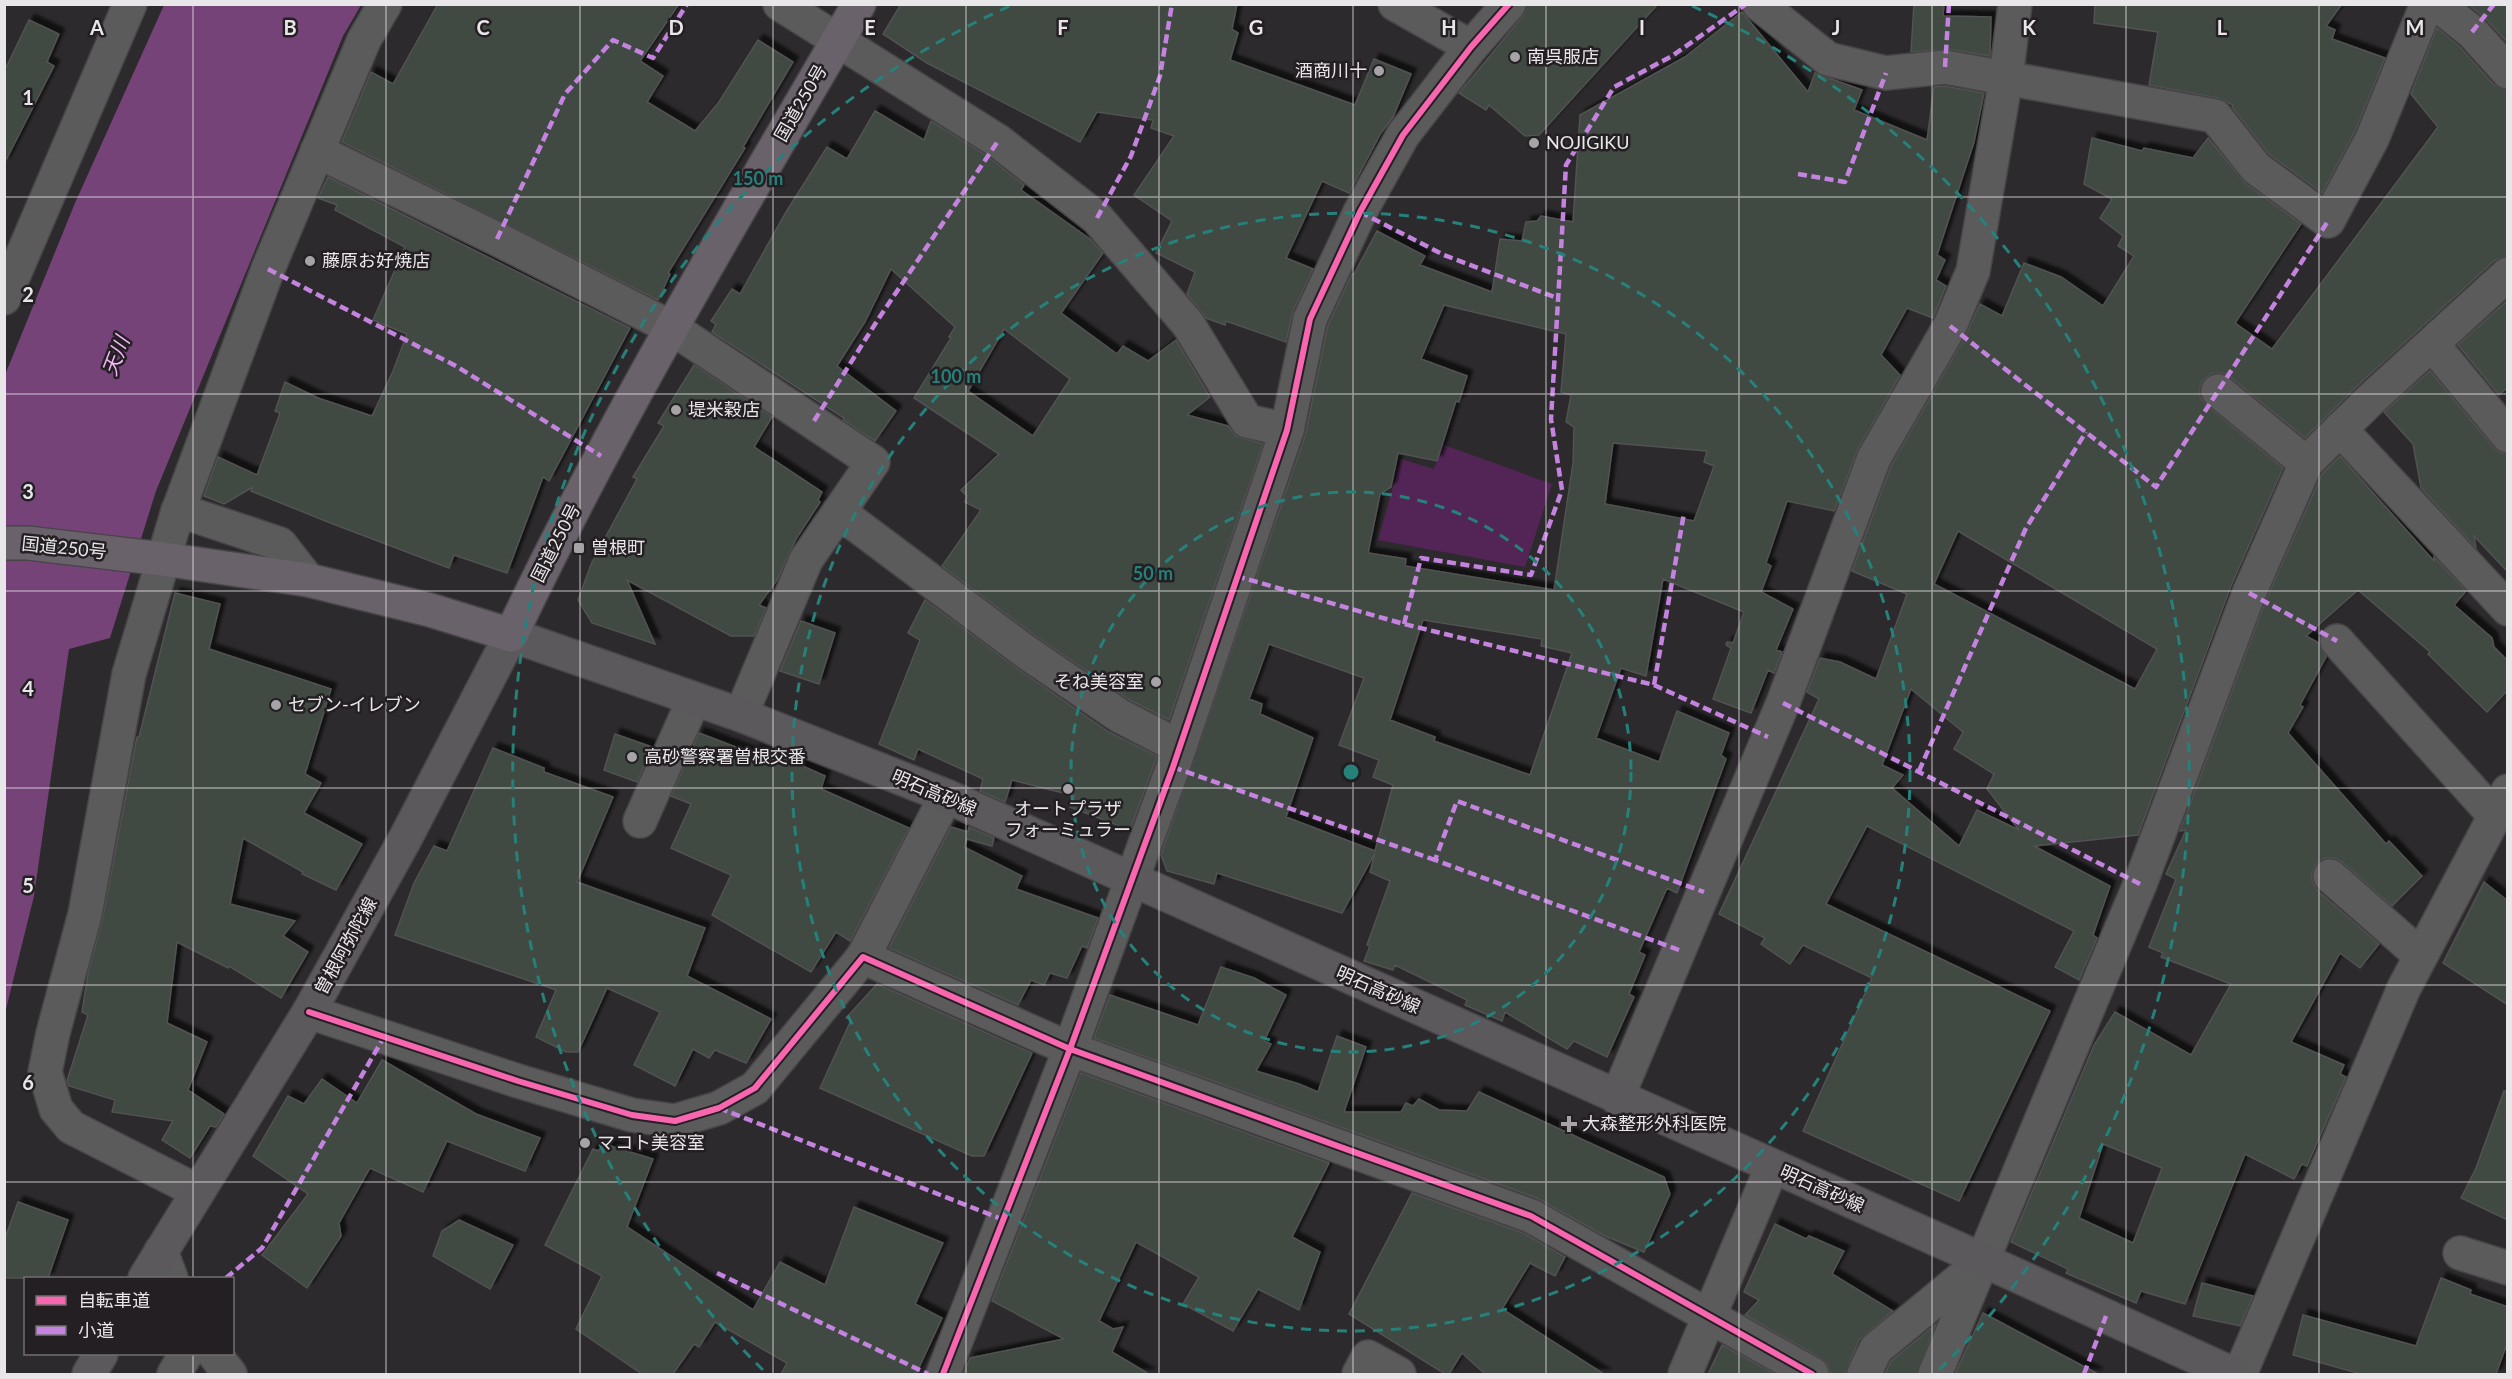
<svg xmlns="http://www.w3.org/2000/svg" width="2512" height="1379" viewBox="0 0 2512 1379" font-family="Lato,'Noto Sans JP',sans-serif">
<defs>
<filter id="shadow"><feDropShadow dx="5.5" dy="-5.5" stdDeviation="1.5" flood-color="#0009"/></filter>
</defs>
<rect width="100%" height="100%" fill="#2c2a2c"/>
<polygon fill="#532556" points="1444,445 1552,484 1525,567 1378,540 1401,459 1434,469"/>
<polygon fill="#754378" points="164,5 361,5 343,36 156,491 110,638 69,649 34,896 5,1013 5,375 75,203"/>
<g fill="#3f4843" stroke="#525252" stroke-width="1.5" fill-rule="evenodd" filter="url(#shadow)">
<polygon points="438,4 679,4 640,61 663,76 647,102 695,131 719,102 758,40 793,62 743,147 745,148 668,273 670,274 658,300 342,142 371,72 393,84"/>
<polygon points="901,4 1237,4 1232,29 1238,33 1230,60 1355,105 1374,59 1411,74 1393,117 1381,133 1349,193 1322,181 1286,258 1313,269 1293,311 1286,342 1226,321 1225,325 1206,318 1187,294 1195,272 1156,253 1172,221 1134,195 1174,136 1151,128 1153,120 1097,112 1080,142 927,63 883,34"/>
<polygon points="1527,4 1658,4 1539,135 1525,136 1489,105 1486,110 1459,93 1523,16"/>
<polygon points="1914,4 1944,4 1943,16 1991,17 1990,56 1948,49 1911,52"/>
<polygon points="2095,4 2342,4 2326,26 2335,30 2332,39 2385,58 2355,131 2322,193 2269,154 2232,107 2233,105 2218,98 2149,85 2158,32 2094,23"/>
<polygon points="2468,4 2508,4 2508,43 2486,19"/>
<path d="M1742,12L1808,92L1815,73L1862,90L1854,110L1927,140L1934,87L1944,86L1984,93L1974,142L1937,255L1945,260L1936,280L1946,286L1933,318L1907,308L1881,355L1900,375L1858,449L1834,511L1787,501L1766,563L1771,566L1761,592L1793,609L1776,650L1782,652L1774,673L1768,670L1751,713L1713,699L1731,648L1726,645L1727,642L1733,643L1744,612L1663,579L1646,676L1621,668L1596,738L1659,762L1677,711L1729,733L1721,755L1726,759L1677,893L1667,888L1639,952L1645,955L1629,994L1634,997L1607,1057L1574,1041L1567,1049L1505,1012L1502,1021L1465,1005L1467,1000L1395,965L1393,970L1364,961L1370,946L1367,945L1390,881L1370,872L1375,853L1342,913L1217,873L1214,884L1167,871L1161,855L1305,436L1328,325L1352,274H1354L1377,231L1425,256L1420,265L1492,292L1500,239L1522,241L1526,222L1537,221L1541,216L1573,222L1580,115L1685,57ZM1444,305L1566,334L1561,392L1571,395L1566,422L1574,427L1573,463L1554,590L1405,566L1406,559L1368,553L1380,494L1391,487L1398,453L1437,461L1456,401L1459,402L1467,376L1421,359ZM1613,443L1707,451L1704,462L1714,466L1694,521L1605,504ZM1423,620L1542,639L1541,646L1572,653L1530,775L1434,741L1435,737L1390,720ZM1269,644L1364,678L1339,745L1379,760L1373,777L1393,785L1375,851L1286,817L1313,738L1260,714L1262,704L1249,699Z"/>
<polygon points="29,20 59,34 47,62 54,66 4,164 4,72"/>
<path d="M2437,28L2459,46L2494,85L2508,90V256L2495,260L2356,387L2305,438L2229,376L2222,373H2212L2203,380L2200,387V397L2206,405L2283,468L2231,586L2138,835L2034,846L2110,886L2093,935L2097,938L2079,980L2055,967L2074,931L1867,826L1826,904L2050,1011L1959,1201L1803,1131L1872,978L1803,945L1790,964L1761,944L1765,938L1719,914L1819,699L1807,692L1820,658L1840,662L1876,679L1907,594L1852,571L1891,466L1966,335L1980,304L2002,316L2024,263L2061,277L2103,306L2134,256L2118,246L2123,236L2100,218L2112,199L2084,184L2092,138L2142,151L2144,148L2193,158L2208,138L2245,183L2301,224L2235,323L2272,349L2438,127L2411,94ZM1958,531L2157,649L2135,689L1934,584ZM1911,689L1963,732L1954,749L1994,774L1987,789L2019,830L1977,810L1959,846L1892,788L1903,775L1882,765Z"/>
<path d="M875,111L924,140L931,121L987,156L1024,185L1021,190L1090,239L1103,253L1061,313L1117,354L1123,346L1148,361L1176,340L1210,397L1187,415L1228,426L1236,436L1263,444L1169,720L1130,700L1037,637L942,566L981,510L965,502L967,496L961,490L999,454L914,398L951,338L949,337L955,327L891,269L865,322L837,366L896,411L875,441L843,420L844,418L712,332L716,324L711,321L732,289L740,294L786,212L827,147L847,159ZM1004,329L1070,379L1033,436L968,391Z"/>
<polygon points="328,177 630,328 549,481 543,477 507,573 454,555 449,568 333,524 251,491 253,487 224,504 204,496 218,457 257,475 280,413 275,411 285,382 318,398 372,416 393,371 407,334 373,320 405,247 335,210 337,205 318,198"/>
<polygon points="2508,300 2508,387 2499,395 2458,345"/>
<polygon points="694,365 772,417 754,447 822,492 818,500 820,502 796,539 777,580 759,605 766,608 754,636 731,636 627,580 655,644 592,623 578,600 592,562 637,479 633,477 664,426 658,423"/>
<polygon points="2430,371 2494,448 2501,453 2508,454 2508,572 2474,536 2476,548 2421,488 2413,444 2384,412"/>
<path d="M2340,456L2434,561V557L2466,591L2454,605L2492,638L2494,647L2508,661V690L2487,712L2428,654L2430,652L2358,590L2306,636L2319,643L2326,657L2300,705L2303,707L2288,733L2386,844L2389,841L2422,876L2392,906L2342,862L2334,858H2325L2316,864L2312,872V881L2317,890L2379,944L2360,968L2340,953L2291,1042L2344,1065L2340,1074L2346,1077L2307,1166L2302,1164L2294,1179L2245,1154L2185,1304L2141,1291L2136,1303L2066,1273L2068,1269L2011,1242L2094,1045L2115,1012L2191,1055L2231,984L2161,957L2163,953L2149,947L2176,879L2166,874L2186,830L2180,831L2266,600L2322,474ZM2103,1144L2162,1168L2133,1243L2079,1218Z"/>
<polygon points="175,593 220,604 209,649 331,689 305,774 321,783 304,813 362,844 336,890 302,874 303,872 243,838 230,904 295,921 283,936 308,952 281,998 229,966 228,968 177,942 167,1023 207,1042 188,1090 224,1114 216,1127 210,1126 190,1158 162,1140 173,1121 112,1112 115,1100 69,1086 67,1081 88,1015 82,1012 88,974 103,917 135,747 137,737 139,737"/>
<polygon points="925,600 1015,667 1109,732 1157,756 1130,830 1070,807 1075,796 1012,780 1005,802 980,791 983,779 918,749 914,760 879,744 920,640 908,633"/>
<polygon points="801,621 835,633 819,684 780,671"/>
<polygon points="699,733 754,754 755,750 789,760 825,776 821,789 909,828 850,941 836,932 811,972 712,915 731,875 671,848 691,804 671,796"/>
<polygon points="615,734 652,747 637,782 604,770"/>
<polygon points="493,748 544,768 544,772 613,797 577,882 705,928 687,976 771,1019 746,1063 715,1050 709,1058 693,1049 675,1086 634,1065 660,1012 607,988 578,1052 566,1052 536,1037 556,990 395,935 414,883 434,846 447,851"/>
<polygon points="951,827 968,832 969,827 994,838 992,846 967,839 964,847 1022,876 1016,889 1098,918 1087,948 1082,946 1067,978 1050,973 1044,985 1031,980 1018,1005 889,948"/>
<polygon points="2484,882 2508,901 2508,1005 2443,963"/>
<polygon points="1221,967 1254,978 1286,995 1264,1041 1271,1044 1256,1071 1299,1084 1318,1092 1337,1036 1366,1047 1344,1112 1401,1112 1406,1103 1413,1106 1419,1099 1439,1110 1467,1111 1479,1092 1664,1177 1670,1194 1644,1252 1605,1236 1537,1198 1094,1038 1110,995 1198,1025"/>
<polygon points="877,984 1032,1053 984,1156 972,1156 820,1088 851,1020 846,1018"/>
<polygon points="382,1060 476,1114 540,1138 525,1171 447,1141 423,1192 370,1168 339,1223 341,1236 307,1288 262,1255 308,1194 253,1156 288,1096 304,1104 322,1079 357,1103"/>
<polygon points="1081,1073 1329,1163 1292,1237 1320,1252 1299,1310 1258,1289 1233,1331 1183,1304 1199,1277 1136,1242 1099,1321 1113,1329 1123,1327 1112,1352 1149,1374 963,1374 970,1358 1064,1339 992,1301"/>
<polygon points="2504,1091 2508,1091 2508,1220 2461,1198 2476,1168"/>
<polygon points="604,1144 653,1159 627,1227 753,1310 780,1262 825,1285 854,1207 943,1243 915,1304 942,1318 916,1374 781,1374 787,1363 715,1322 699,1347 694,1344 673,1374 642,1374 576,1329 602,1276 545,1245 593,1149 598,1151"/>
<polygon points="1412,1193 1523,1233 1565,1257 1555,1276 1530,1263 1502,1309 1604,1374 1485,1374 1462,1353 1449,1374 1445,1374 1349,1314"/>
<polygon points="18,1202 68,1220 48,1278 4,1278 4,1241"/>
<polygon points="459,1220 513,1245 490,1289 433,1256 442,1231"/>
<polygon points="1775,1224 1806,1239 1809,1236 1844,1251 1832,1274 1893,1311 1859,1340 1845,1374 1831,1374 1828,1365 1821,1358 1745,1315 1759,1300 1744,1292"/>
<polygon points="2441,1278 2471,1290 2470,1294 2508,1307 2508,1341 2496,1374 2361,1374 2293,1355 2303,1315 2416,1346"/>
<polygon points="2202,1283 2253,1296 2240,1326 2193,1316"/>
<polygon points="1983,1313 2098,1374 1955,1374"/>
<polygon points="1936,1324 1917,1374 1885,1374 1891,1361"/>
<polygon points="1722,1345 1775,1374 1708,1374"/>
</g>
<g fill="none" stroke-linecap="round" stroke-linejoin="round">
<defs>
<g id="minor">
<polyline points="780,4 998,141 1097,218 1188,324 1247,421 1287,430"/>
<polyline points="1395,4 1471,47"/>
<polyline points="1759,4 1828,59 1886,73 1945,67 2215,116 2256,168 2328,221 2372,139 2427,4"/>
<polyline points="2437,4 2472,32 2508,72"/>
<polyline points="317,151 497,239 672,328 873,462 839,512 1026,652 1120,716 1180,747"/>
<polyline points="2432,344 2508,436"/>
<polyline points="2218,391 2306,463"/>
<polyline points="2340,429 2508,609"/>
<polyline points="178,510 280,544 308,580"/>
<polyline points="2337,641 2494,815"/>
<polyline points="741,715 806,560 839,512"/>
<polyline points="640,821 694,699"/>
<polyline points="2330,876 2420,955"/>
<polyline points="863,957 946,796"/>
<polyline points="309,1012 518,1081 632,1115 675,1121 719,1108 755,1088 863,957 1070,1049 1531,1216 1812,1374"/>
<polyline points="1617,1098 1783,703 1874,458 1950,326 1973,271 2006,78 2015,4"/>
<polyline points="197,1191 71,1127 56,1109 45,1072 53,1033 85,914 129,674 177,514 268,269 364,40 385,4"/>
<polyline points="161,1251 171,1278"/>
<polyline points="2460,1253 2508,1268"/>
<polyline points="214,1354 230,1374"/>
<polyline points="174,1374 186,1354"/>
<polyline points="943,1374 1070,1049 1173,767 1287,430 1310,319 1360,212 1403,135 1471,47 1509,4"/>
<polyline points="1359,1374 1368,1357 1399,1374"/>
<polyline points="1685,1374 1772,1167"/>
<polyline points="1864,1374 1876,1349 1980,1263"/>
<polyline points="1935,1374 2140,884 2249,593 2306,463 2369,401 2508,274"/>
<polyline points="2240,1374 2404,988 2508,791"/>
</g>
<polyline id="tertiary" points="4,298 130,4"/>
<g id="secondary">
<polyline points="145,1278 309,1012 405,839 511,635 741,715 946,796 1983,1260 2233,1374"/>
<polyline points="89,1374 101,1354"/>
</g>
<path id="trunk" d="M4,543H28L163,559L308,580L430,610L511,635C614,418 738,212 859,4"/>
</defs>
<use href="#minor" stroke="#474547" stroke-width="36"/>
<use href="#tertiary" stroke="#474547" stroke-width="36"/>
<use href="#secondary" stroke="#474547" stroke-width="36"/>
<use href="#trunk" stroke="#474547" stroke-width="36"/>
<use href="#minor" stroke="#5c5b5c" stroke-width="33"/>
<use href="#tertiary" stroke="#5c5b5c" stroke-width="33"/>
<use href="#secondary" stroke="#5c595c" stroke-width="33"/>
<use href="#trunk" stroke="#6a626a" stroke-width="33"/>
<g stroke="#c483df" stroke-width="4.5" stroke-dasharray="9 4.5" stroke-linecap="butt">
<polyline points="2472,32 2494,4"/>
<polyline points="1945,67 1949,4"/>
<polyline points="1798,174 1845,182 1886,73"/>
<polyline points="1360,212 1444,255 1557,298"/>
<polyline points="1097,218 1131,156 1160,76 1172,4"/>
<polyline points="497,239 565,94 613,40 653,58 687,4"/>
<polyline points="268,269 456,366 601,456"/>
<polyline points="1950,326 2156,487 2328,221"/>
<polyline points="814,421 877,321 998,141"/>
<polyline points="1236,576 1404,624 1654,685 1768,737"/>
<polyline points="2249,593 2337,641"/>
<polyline points="1404,624 1421,558 1531,575 1562,490 1551,419 1566,165 1614,87 1672,56 1746,4"/>
<polyline points="1654,685 1684,513"/>
<polyline points="1783,703 2140,884"/>
<polyline points="1173,767 1435,860"/>
<polyline points="1919,771 2026,528 2086,432"/>
<polyline points="1679,950 1435,860 1457,801 1704,892"/>
<polyline points="719,1108 1004,1220"/>
<polyline points="717,1273 928,1374"/>
<polyline points="226,1278 262,1248 384,1037"/>
<polyline points="2084,1374 2106,1316"/>
</g>
<defs>
<g id="cycleway">
<polyline points="309,1012 518,1081 632,1115 675,1121 719,1108 755,1088 863,957 1070,1049 1531,1216 1812,1374"/>
<polyline points="943,1374 1070,1049 1173,767 1287,430 1310,319 1360,212 1403,135 1471,47 1509,4"/>
</g>
</defs>
<use href="#cycleway" stroke="#231f23" stroke-width="10"/>
<use href="#cycleway" stroke="#f766af" stroke-width="6"/>
</g>
<path fill="none" stroke="#e9e6e9" stroke-width="1.5" stroke-opacity="0.55" d="M193,4V1278M386,4V1374M580,4V1374M773,4V1374M966,4V1374M1159,4V1374M1353,4V1374M1546,4V1374M1739,4V1374M1932,4V1374M2126,4V1374M2319,4V1374M4,197H2508M4,394H2508M4,591H2508M4,788H2508M4,985H2508M4,1182H2508M193,1354V1374"/>
<g fill="none" stroke="#25817a" stroke-width="3" stroke-dasharray="10 8">
<circle cx="1351" cy="772" r="280"/>
<circle cx="1351" cy="772" r="559"/>
<path d="M763 1370A839 839 0 0 1 1010 6M1692 6A839 839 0 0 1 1939 1370"/>
</g>
<g fill="#a7a4a7" stroke="#231f23" stroke-width="2">
<circle cx="1515" cy="57" r="6"/>
<circle cx="1379" cy="71" r="6"/>
<circle cx="1534" cy="143" r="6"/>
<circle cx="310" cy="261" r="6"/>
<circle cx="676" cy="410" r="6"/>
<rect x="573" y="542" width="12" height="12" rx="3"/>
<circle cx="1156" cy="682" r="6"/>
<circle cx="276" cy="705" r="6"/>
<circle cx="632" cy="757" r="6"/>
<circle cx="1068" cy="789" r="6"/>
<path d="M1566 1115h6v6h6v6h-6v6h-6v-6h-6v-6h6z"/>
<circle cx="585" cy="1143" r="6"/>
</g>
<g text-anchor="middle" stroke-width="5" stroke-linejoin="round" paint-order="stroke">
<g font-size="18" fill="#e9e6e9" stroke="#231f23" text-anchor="start">
<text x="1527" y="63">南呉服店</text>
<text x="1367" y="77" text-anchor="end">酒商川十</text>
<text x="1546" y="149">NOJIGIKU</text>
<text x="322" y="267">藤原お好焼店</text>
<text x="688" y="416">堤米穀店</text>
<text x="591" y="554">曽根町</text>
<text x="1144" y="688" text-anchor="end">そね美容室</text>
<text x="288" y="711">セブン-イレブン</text>
<text x="644" y="763">高砂警察署曽根交番</text>
<text x="1068" y="815" text-anchor="middle">オートプラザ<tspan x="1068" dy="21">フォーミュラー</tspan></text>
<text x="1582" y="1130">大森整形外科医院</text>
<text x="597" y="1149">マコト美容室</text>
</g>
<g font-size="18" fill="#e9e6e9" stroke="#231f23">
<text transform="translate(801 103) rotate(-60)" y="6">国道250号</text>
<text transform="translate(556 543) rotate(-63)" y="6">国道250号</text>
<text transform="translate(64 548) rotate(6)" y="6">国道250号</text>
<text transform="translate(934 793) rotate(23)" y="6">明石高砂線</text>
<text transform="translate(346 946) rotate(-61)" y="6">曽根阿弥陀線</text>
<text transform="translate(1378 990) rotate(24)" y="6">明石高砂線</text>
<text transform="translate(1822 1189) rotate(24)" y="6">明石高砂線</text>
</g>
<g font-size="20" font-style="italic" fill="#f4b5f8" stroke="#231f23">
<text transform="translate(116 356) rotate(-69)" y="7">天川</text>
</g>
</g>
<g font-size="20" text-anchor="middle" font-weight="bold" fill="#e9e6e9" stroke="#231f23" stroke-width="5" stroke-linejoin="round" paint-order="stroke">
<text x="97" y="35">A</text>
<text x="290" y="35">B</text>
<text x="483" y="35">C</text>
<text x="676" y="35">D</text>
<text x="870" y="35">E</text>
<text x="1063" y="35">F</text>
<text x="1256" y="35">G</text>
<text x="1449" y="35">H</text>
<text x="1642" y="35">I</text>
<text x="1836" y="35">J</text>
<text x="2029" y="35">K</text>
<text x="2222" y="35">L</text>
<text x="2415" y="35">M</text>
<text x="28" y="105">1</text>
<text x="28" y="302">2</text>
<text x="28" y="499">3</text>
<text x="28" y="696">4</text>
<text x="28" y="893">5</text>
<text x="28" y="1090">6</text>
</g>
<circle cx="1351" cy="772" r="9" fill="#25817a" stroke="#231f23" stroke-width="3"/>
<g font-size="18" text-anchor="middle" font-weight="bold" fill="#25817a" stroke="#231f23" stroke-width="5" stroke-linejoin="round" paint-order="stroke">
<text x="758" y="185">150 m</text>
<text x="956" y="383">100 m</text>
<text x="1153" y="580">50 m</text>
</g>
<rect width="2512" height="1379" fill="none" stroke="#e9e6e9" stroke-width="12"/>
<rect x="24" y="1277" width="210" height="78" fill="#231f23" stroke="#726f72" stroke-width="1.5"/>
<rect x="36" y="1296" width="30" height="9" fill="#f766af" stroke="#726f72" stroke-width="1.5"/>
<text x="78" y="1307" font-size="18" fill="#e9e6e9">自転車道</text>
<rect x="36" y="1326" width="30" height="9" fill="#c483df" stroke="#726f72" stroke-width="1.5"/>
<text x="78" y="1337" font-size="18" fill="#e9e6e9">小道</text>
</svg>
